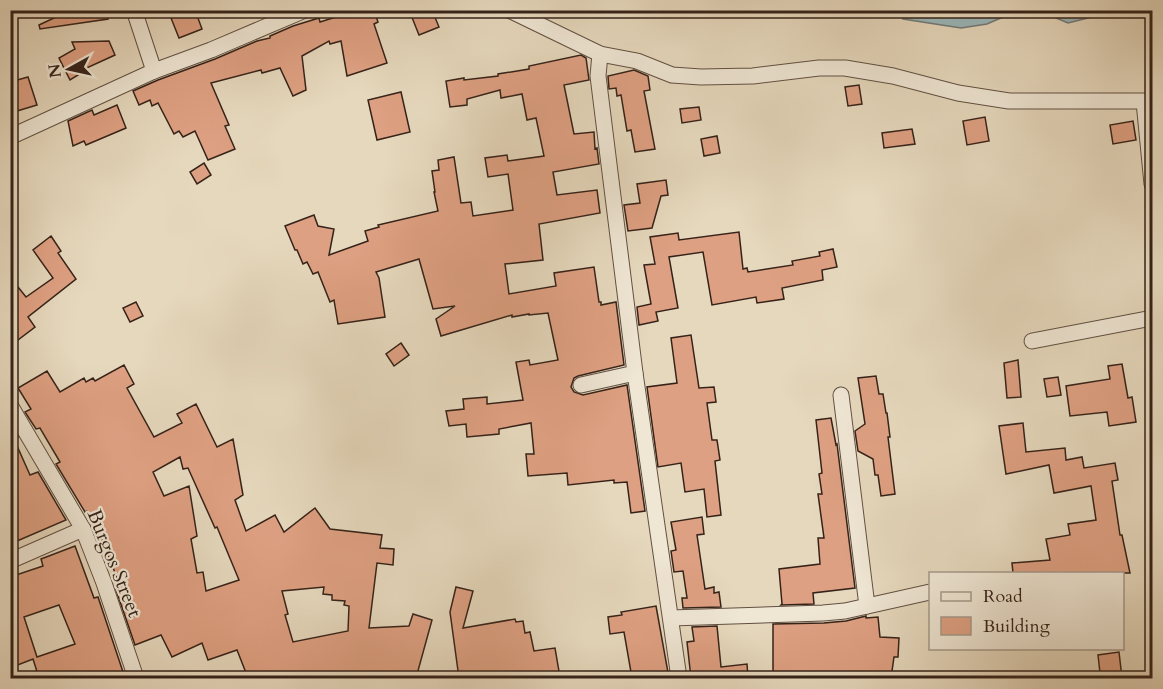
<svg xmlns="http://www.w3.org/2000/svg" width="1163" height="689" viewBox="0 0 1163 689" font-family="Cardo,serif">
<rect width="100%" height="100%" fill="#e6d8bd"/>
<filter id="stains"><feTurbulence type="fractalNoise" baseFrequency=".00333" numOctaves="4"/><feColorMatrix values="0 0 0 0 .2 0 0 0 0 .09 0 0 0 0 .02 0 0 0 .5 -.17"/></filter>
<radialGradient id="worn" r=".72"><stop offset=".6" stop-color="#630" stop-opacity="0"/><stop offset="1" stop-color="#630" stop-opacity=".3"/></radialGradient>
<g fill="#9bb7bb" stroke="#727b7a" stroke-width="1.5">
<polygon points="972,10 1017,11 987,24 961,28 903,19 897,12 894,11 911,11 915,14 936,13 938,17 944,17 951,12"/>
<polygon points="1039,11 1054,11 1059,17 1072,14 1077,11 1114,11 1102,11 1088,18 1068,23 1049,15 1037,17"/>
</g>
<g fill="#dea082" stroke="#352219" stroke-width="1.5" fill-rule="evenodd">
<polygon points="71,10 107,10 108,19 40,29 39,25"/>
<polygon points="190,10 195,10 202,29 179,38 171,18"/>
<polygon points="358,10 374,10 378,22 374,24 387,63 347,76 341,41 330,44 329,41 302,56 306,90 293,96 280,68 262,73 261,70 211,83 229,125 225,126 235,149 208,160 195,131 183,137 179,131 174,134 158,103 152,106 150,100 139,105 133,91 158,80 215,59 257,41 270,38 270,36 293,26 319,18 320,22"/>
<polygon points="422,10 432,10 439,27 419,35 411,15"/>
<polygon points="109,41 115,55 82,70 83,72 70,80 59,58 75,49 72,42"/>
<polygon points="581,55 586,58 589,80 564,85 574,134 594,132 595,149 597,148 599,164 553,172 557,195 597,190 600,213 539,224 543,260 505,264 509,294 556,286 554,273 594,267 599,302 601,302 601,305 616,302 624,365 578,376 574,378 571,387 574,392 583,395 627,385 645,511 631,513 627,482 614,483 614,480 568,485 567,473 528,476 526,454 534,454 531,423 499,429 499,434 467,437 466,424 449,426 446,411 464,409 463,399 487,397 487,404 523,400 516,362 529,360 530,365 558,360 548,313 529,315 529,314 512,317 512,315 441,336 436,319 455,306 433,309 419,259 376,272 379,278 385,317 338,324 334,300 330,302 318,272 313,274 307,262 303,264 297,250 295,250 285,226 314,215 318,226 334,229 329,255 368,241 365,231 379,227 378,225 438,211 434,192 435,192 432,171 439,170 438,160 454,157 461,203 471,202 473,216 513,210 508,174 488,177 485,158 507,155 508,161 544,156 536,118 527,120 522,94 501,98 500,90 467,99 467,105 450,107 446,81 464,78 464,80 498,76 498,74 529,69 529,66"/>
<polygon points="634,70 648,76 650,90 644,91 655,149 635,152 631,130 627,131 621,95 617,96 616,88 609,89 608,76"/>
<polygon points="28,77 37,105 17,111 10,91 10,82"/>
<polygon points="859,85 862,104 848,106 845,87"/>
<polygon points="401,92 410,132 377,140 368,100"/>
<polygon points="117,105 126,128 86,145 84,141 73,146 68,121 92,110 94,115"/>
<polygon points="699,107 701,120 682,123 680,109"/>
<polygon points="985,117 989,141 967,145 963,121"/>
<polygon points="1133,121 1136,140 1113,144 1110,125"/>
<polygon points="912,129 915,144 884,148 882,133"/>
<polygon points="717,136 720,153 704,156 701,139"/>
<polygon points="204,163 211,175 197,184 190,172"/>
<polygon points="666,180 668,195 661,196 652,228 628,231 624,205 640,203 637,184"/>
<polygon points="739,232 743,269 747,268 748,272 793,265 792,261 820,256 819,252 833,249 837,267 822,270 823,280 782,288 784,299 757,303 756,297 712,305 703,252 669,257 678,308 656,312 658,321 639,325 637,307 651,304 644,265 655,264 650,237 678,233 679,240"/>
<polygon points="51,236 61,251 58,253 76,279 28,317 35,327 10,346 10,277 26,297 53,278 33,250"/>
<polygon points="136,302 143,316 130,322 123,308"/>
<polygon points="691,335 699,388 714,387 716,402 707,403 712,440 717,440 720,460 715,461 721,515 707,517 704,489 685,492 681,463 658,467 647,387 677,383 671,338"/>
<polygon points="401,343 409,355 394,366 386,354"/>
<polygon points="1018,360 1021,397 1007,398 1004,363"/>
<polygon points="1122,364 1128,398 1132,397 1136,422 1109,426 1107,412 1070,416 1066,386 1110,379 1108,366"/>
<path d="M124,365L134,384L127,388L154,437L182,423L177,414L196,404L217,447L233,439L243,495L235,500L246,531L275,515L284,532L315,508L330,529L382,535L380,548L394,549L393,565L377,563L369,628L409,626L413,614L432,620L416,678H248L237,650L208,660L202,643L172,657L161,635L135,645L116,590L121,588L97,527L94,528L87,511L85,512L56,464L60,462L40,428L36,429L25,412L31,409L18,388L47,371L60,392L84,378L86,382L93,378L95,381ZM180,457L183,469L188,468L215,528L217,527L239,580L206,591L203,572L197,573L191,539L197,536L189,486L164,496L153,472ZM324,587L323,594L332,595V600L345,601L344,605L349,606L348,631L293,642L285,615L288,614L282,591Z"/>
<polygon points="876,376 879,394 883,394 886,413 887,413 890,437 888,437 895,494 881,496 878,475 875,475 873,459 858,451 855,431 865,424 858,378"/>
<polygon points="1058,377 1061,395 1047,397 1044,379"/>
<polygon points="831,418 836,445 837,444 855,588 813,593 814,604 781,605 782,604 779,569 820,564 818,538 824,538 818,494 822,494 819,474 822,473 816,420"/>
<polygon points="1023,423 1026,452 1065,448 1066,460 1082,457 1084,468 1115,463 1118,480 1112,481 1120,535 1122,535 1130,573 1013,573 1012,563 1050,560 1046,539 1070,535 1068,524 1096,520 1091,486 1054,493 1049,465 1006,474 999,426"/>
<polygon points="10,425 18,437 14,439 30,475 38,472 66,520 10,544"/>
<polygon points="702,517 704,534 697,535 705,589 714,587 714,593 719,592 721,607 683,608 682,598 687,598 683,571 674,572 671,551 676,550 671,522"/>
<path d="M75,546L94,598L98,597L125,678H39L33,659L10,668V577L43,566L41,559ZM59,605L75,644L37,657L24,617Z"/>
<polygon points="456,587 473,591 463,628 515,619 516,622 523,621 525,633 530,632 534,651 555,648 560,677 551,678 524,678 523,673 500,677 500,678 459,678 450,612"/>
<polygon points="656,606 669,678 632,678 624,632 610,634 608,617 622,615 621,612"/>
<polygon points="866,616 866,618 878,617 880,637 899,638 898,657 894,657 891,678 866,678 859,677 860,675 830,672 830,674 810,672 810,678 773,678 773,624 824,623 846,621"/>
<polygon points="717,626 721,667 747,664 748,678 691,678 687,642 694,641 692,627"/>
<polygon points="1119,652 1122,678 1106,678 1105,673 1100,673 1098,655"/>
</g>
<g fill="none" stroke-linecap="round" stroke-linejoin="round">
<defs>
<g id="street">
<polyline points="134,10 154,71"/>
<polyline points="509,10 600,54 637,61 672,75 701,77 753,76 819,68 845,68 893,76 958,93 1009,101 1152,101"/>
<polyline points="600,54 598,76 635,373 679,678"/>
<polyline points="1144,102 1152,184"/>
<polyline points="10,137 154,71 211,50 305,10"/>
<polyline points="1032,341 1152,318"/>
<polyline points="581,385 635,373"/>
<polyline points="841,395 867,606"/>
<polyline points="10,405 83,529 104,583 136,678"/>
<polyline points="10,561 83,529"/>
<polyline points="671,618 823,613 845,611 930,592"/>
</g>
</defs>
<use href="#street" stroke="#615042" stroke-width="17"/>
<use href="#street" stroke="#efe6d4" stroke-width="15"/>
</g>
<g text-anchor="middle" stroke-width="4.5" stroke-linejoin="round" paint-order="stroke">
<g font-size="20" fill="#352219" stroke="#efe6d4">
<text transform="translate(115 563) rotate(68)" y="7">Burgos Street</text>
</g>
</g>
<rect width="1163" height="689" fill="none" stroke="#e6d8bd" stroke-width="36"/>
<rect x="12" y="12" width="1139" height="665" fill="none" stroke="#352219" stroke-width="3"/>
<rect x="18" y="18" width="1127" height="653" fill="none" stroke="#352219" stroke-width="1.5"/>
<rect x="929" y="572" width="195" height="78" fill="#efe6d4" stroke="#a59889" stroke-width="1.5"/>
<rect x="941" y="592" width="30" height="9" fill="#efe6d4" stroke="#a59889" stroke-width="1.5"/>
<text x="983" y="602" font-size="18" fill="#352219">Road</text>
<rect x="941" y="617" width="30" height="18" fill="#dea082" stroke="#a59889" stroke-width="1.5"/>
<text x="983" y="632" font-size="18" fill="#352219">Building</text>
<g transform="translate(69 69) rotate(262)" stroke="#efe6d4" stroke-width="4.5" paint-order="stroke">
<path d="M0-4.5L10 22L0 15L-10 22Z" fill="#352219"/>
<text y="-9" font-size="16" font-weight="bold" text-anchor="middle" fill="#352219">N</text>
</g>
<rect width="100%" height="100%" filter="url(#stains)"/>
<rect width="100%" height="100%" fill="url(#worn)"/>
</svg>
